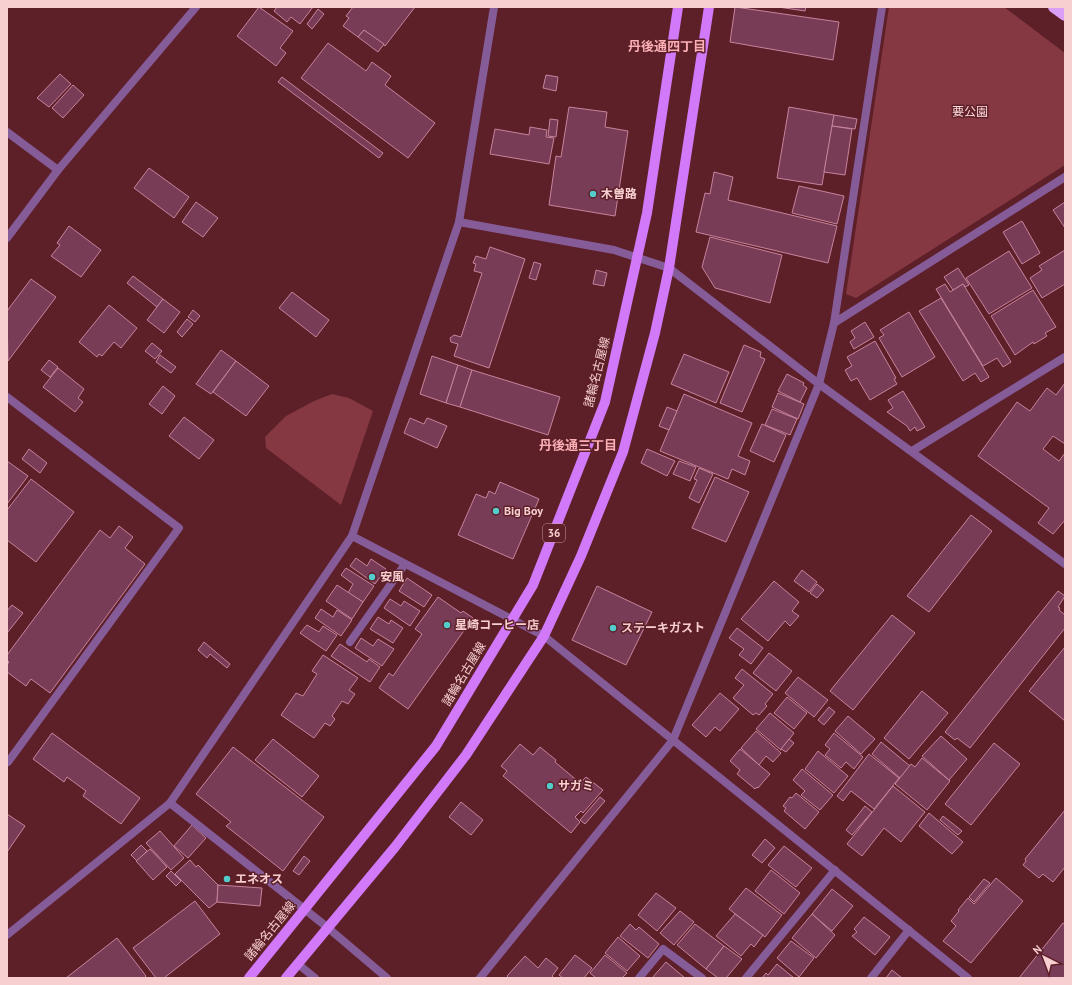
<svg xmlns="http://www.w3.org/2000/svg" width="1072" height="985" viewBox="0 0 1072 985" font-family="'PT Sans','Noto Sans JP',sans-serif">
<rect width="100%" height="100%" fill="#5d1f28"/>
<g fill="#853842">
<polygon points="889,7 1004,7 1065,53 1065,165 856,298 846,294"/>
<polygon points="332,394 349,398 373,411 341,505 266,448 265,437 286,416 314,401"/>
</g>
<g fill="#793c56" stroke="#c7839d">
<polygon points="259,7 293,31 280,48 286,53 276,66 237,36"/>
<polygon points="277,7 313,7 300,24 291,17 287,22 274,11"/>
<polygon points="353,7 415,7 385,46 364,30 358,37 343,26 349,18 346,16"/>
<polygon points="735,7 839,22 833,60 730,42"/>
<polygon points="778,7 806,7 805,11"/>
<polygon points="318,9 324,14 312,29 307,24"/>
<polygon points="364,30 384,44 378,52 358,37"/>
<polygon points="328,43 366,71 372,62 391,76 385,85 435,123 408,158 301,78"/>
<polygon points="60,74 71,84 49,107 37,98"/>
<polygon points="546,75 558,77 556,91 543,88"/>
<polygon points="282,77 383,153 379,158 278,82"/>
<polygon points="73,85 84,95 63,118 52,108"/>
<polygon points="569,107 607,112 605,127 628,131 615,216 549,205 556,156 561,157"/>
<polygon points="789,107 834,115 822,185 777,178"/>
<polygon points="834,115 857,119 855,129 832,126"/>
<polygon points="550,119 558,120 556,137 548,136"/>
<polygon points="832,126 852,129 845,175 824,172"/>
<polygon points="530,127 547,130 546,137 554,138 549,164 490,154 495,129 529,135"/>
<polygon points="149,168 189,197 174,218 134,188"/>
<polygon points="714,172 733,177 728,200 837,226 828,263 696,232 705,193 710,194"/>
<polygon points="799,186 844,196 837,224 792,213"/>
<polygon points="196,202 218,218 203,237 182,222"/>
<polygon points="1065,202 1065,228 1053,210"/>
<polygon points="1022,221 1040,253 1022,264 1003,232"/>
<polygon points="69,226 101,250 81,277 51,256 60,245 57,243"/>
<polygon points="710,237 782,255 770,303 715,288 702,267"/>
<polygon points="490,247 525,259 489,368 454,356 458,344 451,342 450,338 454,335 461,337 482,273 474,271 476,264 473,263 476,256 486,259"/>
<polygon points="1065,250 1065,284 1042,298 1030,278 1042,270 1039,266"/>
<polygon points="1009,251 1032,288 989,314 966,278"/>
<polygon points="534,262 541,264 536,280 529,278"/>
<polygon points="958,268 969,285 965,287 963,284 953,290 944,277"/>
<polygon points="596,270 607,273 604,286 593,284"/>
<polygon points="133,276 163,299 157,307 127,283"/>
<polygon points="31,279 56,297 8,361 7,311"/>
<polygon points="945,284 950,292 963,284 1011,362 1003,367 997,358 983,366 936,289"/>
<polygon points="1033,290 1056,327 1045,333 1047,336 1034,344 1033,342 1015,355 991,316"/>
<polygon points="292,292 329,320 316,337 279,308"/>
<polygon points="941,298 989,377 981,382 975,373 963,381 919,311"/>
<polygon points="163,299 180,312 164,333 147,320"/>
<polygon points="109,305 137,328 121,348 114,342 102,356 99,354 97,357 79,342"/>
<polygon points="193,310 200,316 195,322 188,317"/>
<polygon points="909,312 935,357 902,377 879,338 884,335 880,330"/>
<polygon points="187,319 193,324 182,337 177,332"/>
<polygon points="865,322 874,337 854,349 850,342 855,338 851,331"/>
<polygon points="875,341 896,378 894,379 897,384 870,400 857,378 851,381 845,370 852,366 847,357"/>
<polygon points="152,343 162,351 155,359 145,351"/>
<polygon points="744,345 761,352 760,357 765,359 742,412 720,403"/>
<polygon points="221,350 236,361 211,394 196,384"/>
<polygon points="684,354 729,372 716,403 671,384"/>
<polygon points="160,355 176,367 171,373 156,362"/>
<polygon points="432,356 458,365 446,403 420,394"/>
<polygon points="49,360 58,367 50,377 41,370"/>
<polygon points="236,361 269,386 246,416 213,392"/>
<polygon points="458,365 472,370 460,407 446,403"/>
<polygon points="58,368 84,389 78,398 83,402 75,412 43,387"/>
<polygon points="472,370 560,397 548,435 460,407"/>
<polygon points="787,374 804,383 803,385 807,388 800,402 778,391"/>
<polygon points="1065,383 1065,444 1053,436 1043,449 1059,461 1065,453 1065,520 1053,534 1038,523 1049,508 978,456 1017,402 1030,411 1047,388 1056,395"/>
<polygon points="163,386 175,396 162,414 149,404"/>
<polygon points="903,391 925,427 917,431 915,427 910,431 907,426 887,412 893,408 888,400"/>
<polygon points="778,393 804,404 798,419 772,407"/>
<polygon points="684,394 752,423 738,456 750,461 745,475 732,469 728,479 660,451"/>
<polygon points="667,407 677,411 669,430 659,426"/>
<polygon points="772,409 797,419 790,435 765,425"/>
<polygon points="184,417 214,440 199,459 169,436"/>
<polygon points="410,418 424,424 427,418 430,419 447,426 437,448 404,433"/>
<polygon points="762,424 786,435 774,462 750,451"/>
<polygon points="29,449 47,463 40,473 22,459"/>
<polygon points="647,449 675,461 667,476 641,463"/>
<polygon points="7,461 28,476 7,504"/>
<polygon points="679,461 696,467 690,481 673,474"/>
<polygon points="699,468 713,474 699,503 689,498 697,480 694,479"/>
<polygon points="715,477 749,492 726,542 692,528"/>
<polygon points="31,479 74,512 36,562 7,540 7,510"/>
<polygon points="500,482 539,499 513,559 458,535 476,494 486,498 489,491 495,494"/>
<polygon points="971,515 992,531 929,612 907,596"/>
<polygon points="119,526 133,537 125,548 145,564 50,693 31,679 26,686 7,672 7,665 9,662 7,660 7,655 100,530 110,538"/>
<polygon points="356,558 367,566 371,559 386,569 375,584 350,566"/>
<polygon points="346,568 374,586 363,602 348,593 353,584 341,575"/>
<polygon points="802,570 817,582 809,592 794,581"/>
<polygon points="407,578 432,595 424,607 399,591"/>
<polygon points="774,581 799,602 792,611 799,616 790,626 785,621 768,641 741,619"/>
<polygon points="817,584 824,590 817,598 810,593"/>
<polygon points="337,585 363,602 352,619 326,601"/>
<polygon points="597,586 652,612 626,665 572,640"/>
<polygon points="1058,591 1065,596 1058,607 1060,608 1059,610 1065,615 1065,628 970,748 957,738 955,740 945,732"/>
<polygon points="438,597 461,613 463,611 473,618 408,709 379,688 389,673 393,676 422,634 415,629"/>
<polygon points="390,599 401,606 404,601 420,611 410,626 384,608"/>
<polygon points="12,605 23,613 7,633 7,611"/>
<polygon points="321,609 333,617 337,610 352,620 341,636 315,618"/>
<polygon points="892,615 915,633 853,710 830,691"/>
<polygon points="378,617 389,624 391,620 403,628 393,643 370,629"/>
<polygon points="307,625 319,632 323,626 337,635 326,651 300,633"/>
<polygon points="737,628 763,648 751,664 739,655 744,649 729,638"/>
<polygon points="361,638 373,646 378,639 394,649 382,666 355,648"/>
<polygon points="204,642 230,664 227,668 210,654 207,658 198,650"/>
<polygon points="340,644 367,662 369,659 380,667 370,682 331,656"/>
<polygon points="1065,647 1065,721 1029,691"/>
<polygon points="769,653 792,671 776,691 753,673"/>
<polygon points="323,655 358,678 349,690 355,694 348,704 342,701 332,716 335,719 330,726 325,723 314,738 281,715 296,693 303,696 317,674 312,671"/>
<polygon points="742,669 773,694 765,704 767,706 759,715 756,713 753,715 733,698 744,685 735,678"/>
<polygon points="798,677 828,700 814,717 785,693"/>
<polygon points="922,691 948,713 909,759 884,738"/>
<polygon points="720,693 739,709 720,731 715,727 706,737 692,725"/>
<polygon points="787,697 807,713 794,729 774,713"/>
<polygon points="829,707 835,712 824,725 818,720"/>
<polygon points="770,713 794,733 781,750 756,729"/>
<polygon points="848,716 875,739 861,754 835,731"/>
<polygon points="756,731 781,753 773,762 766,756 759,765 741,748"/>
<polygon points="52,733 140,798 121,824 83,796 86,791 67,777 64,782 33,759"/>
<polygon points="834,733 863,757 854,769 846,762 841,768 825,755 830,749 825,745"/>
<polygon points="941,736 967,759 949,780 922,756"/>
<polygon points="273,739 319,776 302,797 255,760"/>
<polygon points="789,739 794,743 786,752 781,749"/>
<polygon points="881,742 910,766 900,778 872,754"/>
<polygon points="994,743 1020,764 971,825 945,804"/>
<polygon points="520,744 533,755 540,747 556,760 555,762 580,783 586,777 603,790 583,813 581,811 575,817 580,822 571,833 503,776 507,771 501,766"/>
<polygon points="233,747 324,817 283,871 226,826 231,822 196,794"/>
<polygon points="740,749 770,774 758,788 757,787 755,789 737,774 740,770 730,761"/>
<polygon points="818,751 848,776 834,793 805,769"/>
<polygon points="869,754 899,778 874,809 851,791 843,801 837,796"/>
<polygon points="922,758 950,781 927,810 895,784 911,764 915,767"/>
<polygon points="802,769 833,795 820,810 801,795 805,791 793,780"/>
<polygon points="893,786 925,812 901,842 884,828 862,856 847,844"/>
<polygon points="796,793 819,812 805,829 784,811 786,808 783,806 790,797 792,798"/>
<polygon points="600,797 605,801 585,824 580,820"/>
<polygon points="461,802 483,820 471,835 449,817"/>
<polygon points="865,806 872,812 852,835 846,830"/>
<polygon points="1065,810 1065,867 1053,882 1043,874 1039,878 1023,865 1026,861 1025,859"/>
<polygon points="929,813 963,842 952,854 919,826"/>
<polygon points="7,814 25,826 7,852"/>
<polygon points="943,816 962,831 958,835 940,820"/>
<polygon points="192,825 206,838 188,858 174,846"/>
<polygon points="160,831 184,858 171,870 146,843"/>
<polygon points="765,839 775,848 762,863 752,855"/>
<polygon points="141,845 147,851 137,861 131,855"/>
<polygon points="784,846 812,868 796,887 768,865"/>
<polygon points="150,849 167,867 153,880 136,861"/>
<polygon points="304,856 310,861 299,875 293,871"/>
<polygon points="190,860 196,867 198,865 218,885 217,902 209,908 175,874"/>
<polygon points="771,870 800,893 784,914 755,891"/>
<polygon points="171,871 181,881 176,886 166,876"/>
<polygon points="996,878 1023,901 971,963 943,941 956,926 951,921 959,911 958,910 968,898 974,904"/>
<polygon points="984,879 990,883 974,902 969,897"/>
<polygon points="218,885 262,888 260,906 217,902"/>
<polygon points="746,888 782,915 765,937 729,909"/>
<polygon points="832,889 853,906 832,931 812,914"/>
<polygon points="656,893 676,908 657,931 638,915"/>
<polygon points="195,901 220,934 164,978 156,978 133,948"/>
<polygon points="680,911 694,922 674,945 660,933"/>
<polygon points="735,914 763,935 754,947 751,944 741,956 716,936"/>
<polygon points="812,914 835,935 816,958 792,938"/>
<polygon points="864,917 890,937 875,955 852,936 857,932 854,929"/>
<polygon points="1063,923 1065,924 1065,978 1019,978"/>
<polygon points="630,924 636,930 639,927 659,944 648,958 620,936"/>
<polygon points="695,924 724,946 706,969 677,945"/>
<polygon points="618,937 640,956 627,971 605,953"/>
<polygon points="117,938 146,976 144,978 66,978"/>
<polygon points="791,941 814,958 799,977 777,958"/>
<polygon points="724,946 742,959 726,978 718,978 706,969"/>
<polygon points="575,955 592,968 584,978 563,978 559,975"/>
<polygon points="605,955 627,973 622,978 596,978 590,973"/>
<polygon points="525,956 538,968 546,958 558,968 552,976 554,978 509,978 507,976"/>
<polygon points="666,962 685,978 652,978"/>
<polygon points="777,964 794,978 762,978 766,973 768,975"/>
<polygon points="892,970 902,978 886,978"/>
</g>
<g fill="none" stroke-linecap="round" stroke-linejoin="round">
<g stroke="#855b98" stroke-width="8">
<polyline points="7,132 58,170"/>
<polyline points="7,238 58,170 196,7"/>
<polyline points="7,397 179,528 8,762 7,761"/>
<polyline points="639,978 663,949 702,978"/>
<polyline points="871,978 909,930"/>
</g>
<g stroke="#855b98" stroke-width="8">
<polyline points="459,222 614,250 669,268 819,384 1065,564"/>
<polyline points="834,323 1065,177"/>
<polyline points="912,451 1065,357"/>
<polyline points="352,536 544,636 968,978"/>
<polyline points="350,642 405,564"/>
<polyline points="170,803 327,927 387,978"/>
<polyline points="7,935 170,803 352,536 459,222 494,7"/>
<polyline points="298,964 315,978"/>
<polyline points="480,978 673,740 819,384 834,323 882,7"/>
<polyline points="746,978 835,870"/>
</g>
<g stroke="#d179f8" stroke-width="10">
<polyline points="249,978 436,746 533,585 605,402 647,213 678,7"/>
<polyline points="286,978 395,847 466,755 544,636 581,556 623,452 655,333 669,268 709,7"/>
</g>
<polyline stroke="#db9ff7" stroke-width="12" points="1054,7 1065,15"/>
</g>
<g fill="#52cdcc" stroke="#5d1f28" stroke-width="1.5">
<circle cx="593" cy="194" r="4"/>
<circle cx="496" cy="511" r="4"/>
<circle cx="372" cy="577" r="4"/>
<circle cx="447" cy="625" r="4"/>
<circle cx="613" cy="628" r="4"/>
<circle cx="550" cy="786" r="4"/>
<circle cx="227" cy="879" r="4"/>
</g>
<g text-anchor="middle" stroke-width="3" stroke-linejoin="round" paint-order="stroke">
<rect fill="#5d1f28" stroke="#c99a9e" stroke-width="1" x="543" y="524" width="22" height="18" rx="3"/>
<g font-size="11" font-weight="bold" fill="#f7cfd1">
<text x="554" y="537">36</text>
</g>
<g font-size="12" fill="#fedadc" stroke="#5d1f28">
<text x="970" y="116">要公園</text>
</g>
<g font-size="12" font-weight="bold" fill="#f7cfd1" stroke="#5d1f28" text-anchor="start">
<text x="601" y="198">木曽路</text>
<text x="504" y="515">Big Boy</text>
<text x="380" y="581">安風</text>
<text x="455" y="629">星崎コーヒー店</text>
<text x="621" y="632">ステーキガスト</text>
<text x="558" y="790">サガミ</text>
<text x="235" y="883">エネオス</text>
</g>
<g font-size="12" fill="#f7cfd1" stroke="#5d1f28">
<text transform="translate(597 372) rotate(-76)" y="4">諸輪名古屋線</text>
<text transform="translate(464 674) rotate(-59)" y="4">諸輪名古屋線</text>
<text transform="translate(270 931) rotate(-51)" y="4">諸輪名古屋線</text>
</g>
<g font-size="13" font-weight="bold" fill="#fbaeb4" stroke="#5d1f28">
<text x="667" y="51">丹後通四丁目</text>
<text x="578" y="450">丹後通三丁目</text>
</g>
</g>
<rect width="1072" height="985" fill="none" stroke="#f7cfd1" stroke-width="16"/>
<g transform="translate(1044 957) rotate(318)" stroke="#5d1f28" stroke-width="3" paint-order="stroke">
<path d="M0-3L7 15L0 10L-7 15Z" fill="#f7cfd1"/>
<text y="-6" font-size="11" font-weight="bold" text-anchor="middle" fill="#f7cfd1">N</text>
</g>
</svg>
